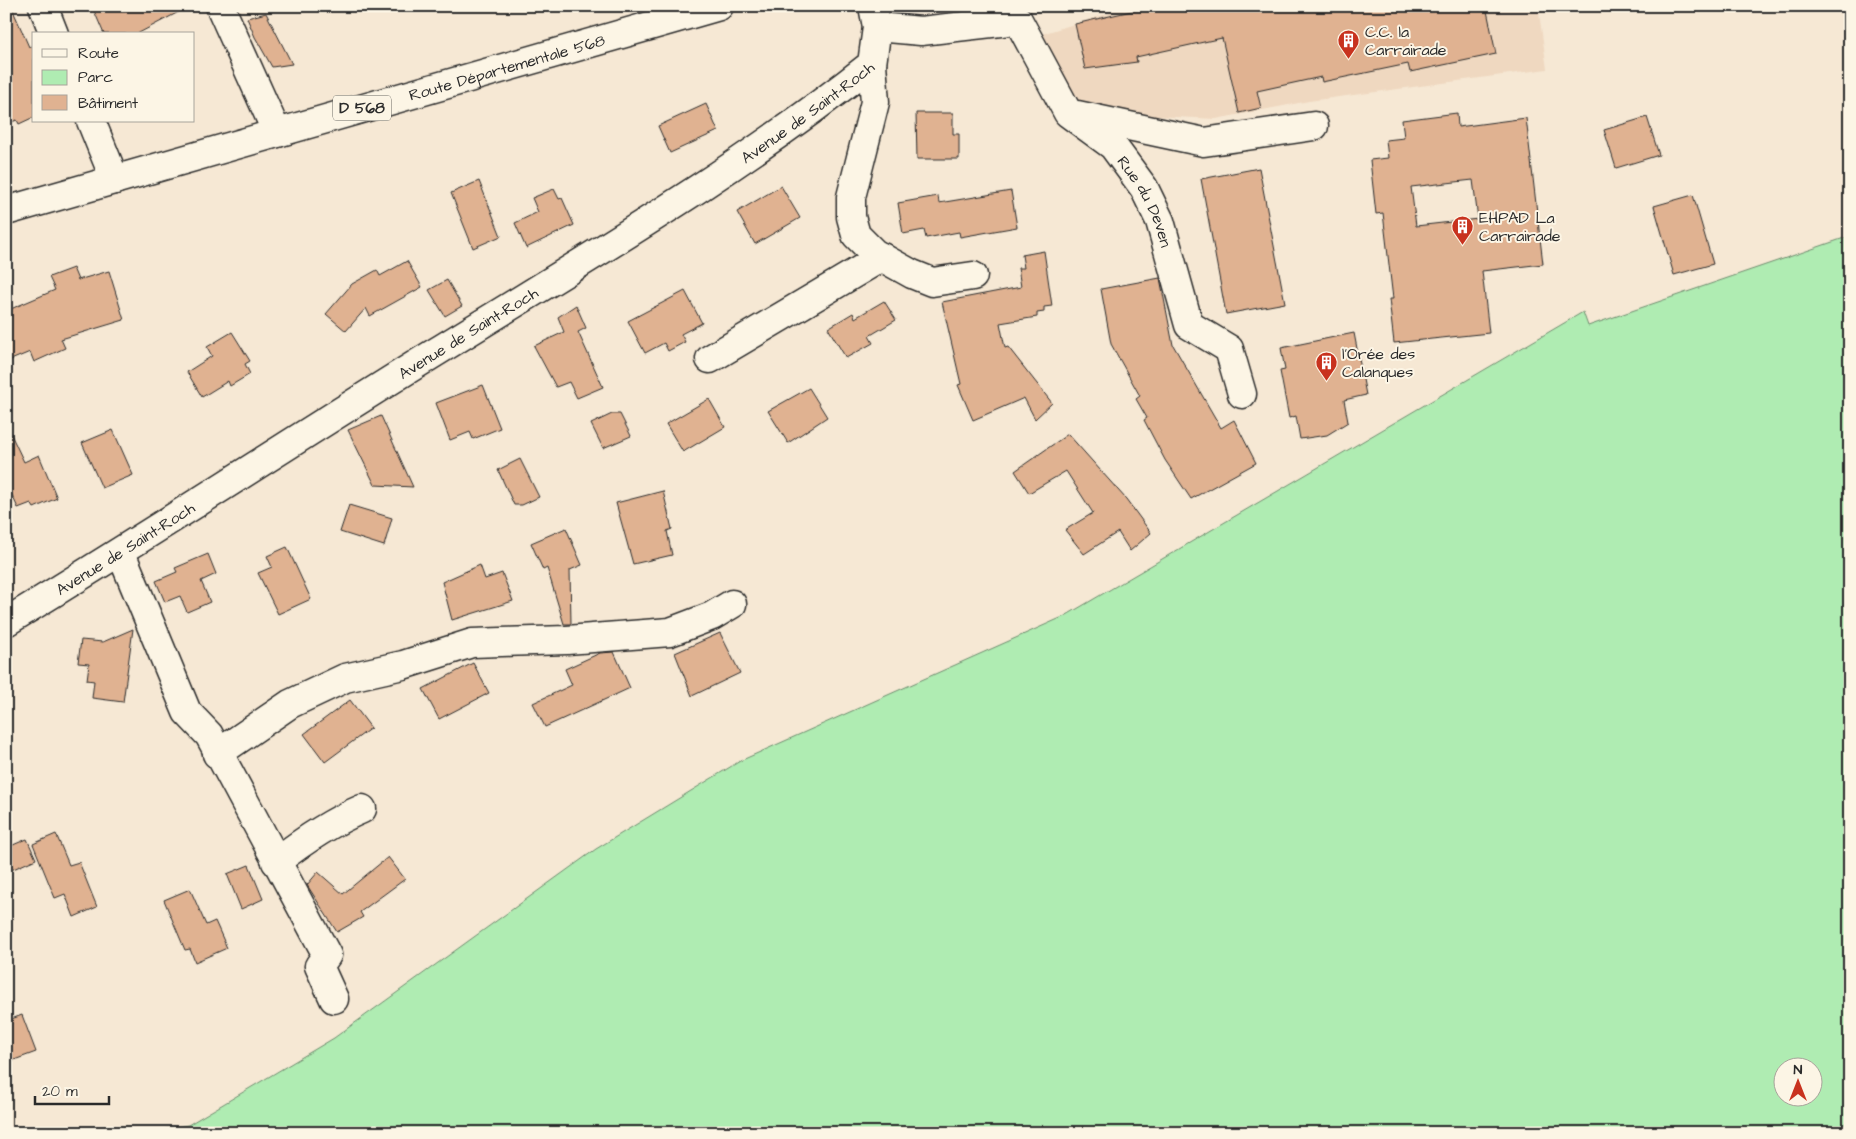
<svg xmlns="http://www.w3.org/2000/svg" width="1856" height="1139" viewBox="0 0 1856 1139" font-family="'Architects Daughter',sans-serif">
<rect width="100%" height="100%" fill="#f6e8d4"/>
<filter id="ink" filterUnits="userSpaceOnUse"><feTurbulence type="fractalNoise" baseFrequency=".02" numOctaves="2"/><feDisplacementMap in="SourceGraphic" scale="10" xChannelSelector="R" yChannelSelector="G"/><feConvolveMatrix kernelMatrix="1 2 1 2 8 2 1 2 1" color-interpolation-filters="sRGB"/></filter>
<g filter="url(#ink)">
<polygon fill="#efd8c0" points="1109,6 1538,6 1547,69 1309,101 1216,119 1134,115 1076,102 1032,37 1110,13"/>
<path fill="#afecb2" stroke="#6d8c6e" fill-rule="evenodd" d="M1850,236V1133H146L188,1125L334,1038L596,849L740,761L1065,616L1583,312L1588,326ZM1784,1066H1814V1096H1784Z"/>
<g fill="#e0b291" stroke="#2b2b2b" fill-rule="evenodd">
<polygon points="6,6 11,6 29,47 34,45 34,117 19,124 17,120 6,124"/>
<polygon points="92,6 190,6 137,34 104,34"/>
<polygon points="1153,6 1486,6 1496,54 1410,72 1408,64 1322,82 1321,77 1257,91 1261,108 1239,113 1222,38 1136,57 1137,62 1085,69 1075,24"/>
<polygon points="266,13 292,64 272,67 255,37 247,18"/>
<polygon points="706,104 718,131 670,153 658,126"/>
<polygon points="916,113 953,113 953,134 959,134 959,159 917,159"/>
<path d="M1457,113L1458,127L1526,118L1543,264L1482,271L1489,333L1394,343L1389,299H1393L1383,213L1376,214L1370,160L1388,158L1386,140L1404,138L1402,120ZM1473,180L1478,219L1416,226L1411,187Z"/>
<polygon points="1647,117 1659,155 1616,168 1604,130"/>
<polygon points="1259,168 1285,303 1226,314 1201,179"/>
<polygon points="479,181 501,236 473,248 451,193"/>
<polygon points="781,186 800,218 755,244 737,212"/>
<polygon points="554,189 559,199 562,198 574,225 526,248 515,223 538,212 532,198"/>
<polygon points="1011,191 1017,227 960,237 959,232 926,238 924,230 903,234 898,203 938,196 939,203"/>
<polygon points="1693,195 1713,264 1674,275 1654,206"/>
<polygon points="1044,251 1052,306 1044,307 1044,312 1037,313 1037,317 1000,323 1005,348 1008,347 1052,403 1035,419 1024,398 973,420 958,385 961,384 942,302 1021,287 1018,268 1024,268 1022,255"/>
<polygon points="407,261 422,287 370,316 366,308 346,331 326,314 352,284 377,270 380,276"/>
<polygon points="73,268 78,280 109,271 124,320 61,339 65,348 34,362 30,352 6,362 6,311 55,290 49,277"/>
<polygon points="1160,278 1173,345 1221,428 1234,420 1256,463 1191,499 1165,460 1144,420 1147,418 1136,399 1140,396 1111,344 1101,289"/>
<polygon points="447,280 462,306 445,316 429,290"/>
<polygon points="685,291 702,323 681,334 685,342 668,351 664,343 645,353 628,321"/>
<polygon points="884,301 896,320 869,336 873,343 846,358 828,328 853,313 855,318"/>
<polygon points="576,305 586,328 578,332 603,387 577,398 569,382 556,387 534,346 564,332 558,317"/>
<polygon points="232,332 250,361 245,364 250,374 230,386 228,381 202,397 187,372 212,356 207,347"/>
<polygon points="1354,333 1366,395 1344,400 1348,422 1327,435 1300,439 1296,416 1289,418 1280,371 1285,370 1281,348"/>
<polygon points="483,385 500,428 473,439 470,432 450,440 436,403"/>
<polygon points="809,388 827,417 788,443 768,411"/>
<polygon points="709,399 725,427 683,452 666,424"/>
<polygon points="612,414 620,414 631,436 603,448 591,424"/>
<polygon points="381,416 413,487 375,485 348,430"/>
<polygon points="6,424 24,462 39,455 57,498 34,508 31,503 18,508 6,482"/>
<polygon points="113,430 133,475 102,488 82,443"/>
<polygon points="1068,434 1126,499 1151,533 1130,551 1118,532 1084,554 1065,530 1093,513 1066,471 1029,493 1015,471"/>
<polygon points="520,459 539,497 522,505 514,505 498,470"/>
<polygon points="663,491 672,529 667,531 672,555 633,564 616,503"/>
<polygon points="349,505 392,518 384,546 340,532"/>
<polygon points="566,528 582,565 570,570 571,624 564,624 547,568 543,570 531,543"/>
<polygon points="287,547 311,599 278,614 258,573 272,567 267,556"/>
<polygon points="208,554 216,574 201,581 210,602 187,612 180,596 165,602 156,581 177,572 175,568"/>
<polygon points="480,565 485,579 502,573 513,601 452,620 442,582"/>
<polygon points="133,629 123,702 92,698 94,681 87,680 89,664 78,663 81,640 103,642"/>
<polygon points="720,633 740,673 692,696 675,653"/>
<polygon points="614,652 630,688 545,727 533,703 572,685 565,669 600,653"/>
<polygon points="473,663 489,693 439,719 423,689"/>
<polygon points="350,700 371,728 325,762 304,734"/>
<polygon points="56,834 69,865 79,862 97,907 74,917 65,894 55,898 33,844"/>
<polygon points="27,839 36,859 11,870 6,859 6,848"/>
<polygon points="388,857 405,879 360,912 363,917 337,932 307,885 318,872 343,894"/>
<polygon points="249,865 263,899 241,909 227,874"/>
<polygon points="190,889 206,925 215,921 227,948 195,962 190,949 185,950 164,900"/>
<polygon points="22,1015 36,1052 6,1063 6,1021"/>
</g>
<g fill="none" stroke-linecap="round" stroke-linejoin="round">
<defs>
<g id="minor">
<polyline points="43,6 54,34"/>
<polyline points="220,6 277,133"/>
<path id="s1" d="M877,27L921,31L1018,20L1068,113L1113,146L1144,188L1160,221L1189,325L1229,349L1242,394"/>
<polyline points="872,64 875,102 851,197 851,217 856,235 874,253 912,274 932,282 973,276"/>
<polyline points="1077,115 1204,142 1314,126"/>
<polyline points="91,121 115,180"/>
<polyline points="710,359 882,257"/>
<polyline points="121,553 187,712 209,735 327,955 319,966 334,999"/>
<path id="s2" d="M6,622C151,534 292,441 436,352C584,260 735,173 872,64L877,27L873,6"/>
<polyline points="217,754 290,704 345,678 403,665 472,643 567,640 670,632 712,616 732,604"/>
<path d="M276,862C303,841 331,822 362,809"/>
</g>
<g id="major">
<path id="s3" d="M6,211L719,6"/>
</g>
</defs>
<use href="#minor" stroke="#2b2b2b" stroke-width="31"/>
<use href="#major" stroke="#2b2b2b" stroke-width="31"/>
<use href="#minor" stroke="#fcf5e5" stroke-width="28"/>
<use href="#major" stroke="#fcf5e5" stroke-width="28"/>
</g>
</g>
<defs>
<symbol id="building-pin" viewBox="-11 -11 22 30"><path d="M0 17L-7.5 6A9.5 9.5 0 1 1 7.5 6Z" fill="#c8321e" stroke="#fcf5e5"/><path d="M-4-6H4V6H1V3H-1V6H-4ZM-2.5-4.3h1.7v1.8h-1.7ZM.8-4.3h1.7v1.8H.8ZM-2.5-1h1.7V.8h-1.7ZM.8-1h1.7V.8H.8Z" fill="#fff"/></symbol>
</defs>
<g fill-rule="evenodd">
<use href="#building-pin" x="1336" y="28" width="25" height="34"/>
<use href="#building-pin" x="1450" y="214" width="25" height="34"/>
<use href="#building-pin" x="1314" y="350" width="25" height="34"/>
</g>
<g text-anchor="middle" stroke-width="4" stroke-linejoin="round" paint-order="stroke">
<rect fill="#fcf5e5" stroke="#6a6863" stroke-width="1" x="333" y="95.5" width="58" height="25" rx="4"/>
<g font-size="15" font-weight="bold" fill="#2b2b2b">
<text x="362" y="113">D 568</text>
</g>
<g font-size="16" fill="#2b2b2b" stroke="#fcf5e5" text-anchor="start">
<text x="1365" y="37">C.C. la<tspan x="1365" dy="18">Carrairade</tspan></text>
<text x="1479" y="223">EHPAD La<tspan x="1479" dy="18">Carrairade</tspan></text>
<text x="1342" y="359">l'Orée des<tspan x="1342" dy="18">Calanques</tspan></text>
</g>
<g font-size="16" fill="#2b2b2b" stroke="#fcf5e5">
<text dy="6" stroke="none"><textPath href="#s3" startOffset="521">Route Départementale 568</textPath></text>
<text dy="6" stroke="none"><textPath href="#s2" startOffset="950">Avenue de Saint-Roch</textPath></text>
<text dy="6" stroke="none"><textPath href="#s1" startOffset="368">Rue du Deven</textPath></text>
<text dy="6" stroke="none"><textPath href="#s2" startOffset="545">Avenue de Saint-Roch</textPath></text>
<text dy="6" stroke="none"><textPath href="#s2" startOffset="140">Avenue de Saint-Roch</textPath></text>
</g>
</g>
<rect width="1856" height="1139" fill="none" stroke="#fcf5e5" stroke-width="25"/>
<rect x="12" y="12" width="1831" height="1114" fill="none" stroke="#2b2b2b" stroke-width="2" filter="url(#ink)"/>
<rect x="32" y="32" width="162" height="90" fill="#fcf5e5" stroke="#a8a49b"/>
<rect x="42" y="49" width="25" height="8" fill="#fcf5e5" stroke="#a8a49b"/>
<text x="78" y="58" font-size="15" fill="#2b2b2b">Route</text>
<rect x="42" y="70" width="25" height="15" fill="#afecb2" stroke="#a8a49b"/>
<text x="78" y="82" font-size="15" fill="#2b2b2b">Parc</text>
<rect x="42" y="95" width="25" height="15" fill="#e0b291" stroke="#a8a49b"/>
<text x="78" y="108" font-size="15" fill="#2b2b2b">Bâtiment</text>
<g transform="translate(1798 1082)"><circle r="24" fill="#fcf5e5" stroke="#a8a49b"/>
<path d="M0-4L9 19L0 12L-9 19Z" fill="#c8321e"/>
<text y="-8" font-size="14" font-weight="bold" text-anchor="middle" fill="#2b2b2b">N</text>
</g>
<path d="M35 1096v8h74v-8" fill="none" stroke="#2b2b2b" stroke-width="2.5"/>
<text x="42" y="1096" font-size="15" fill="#2b2b2b" stroke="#fcf5e5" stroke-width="4" paint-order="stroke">20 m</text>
</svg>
